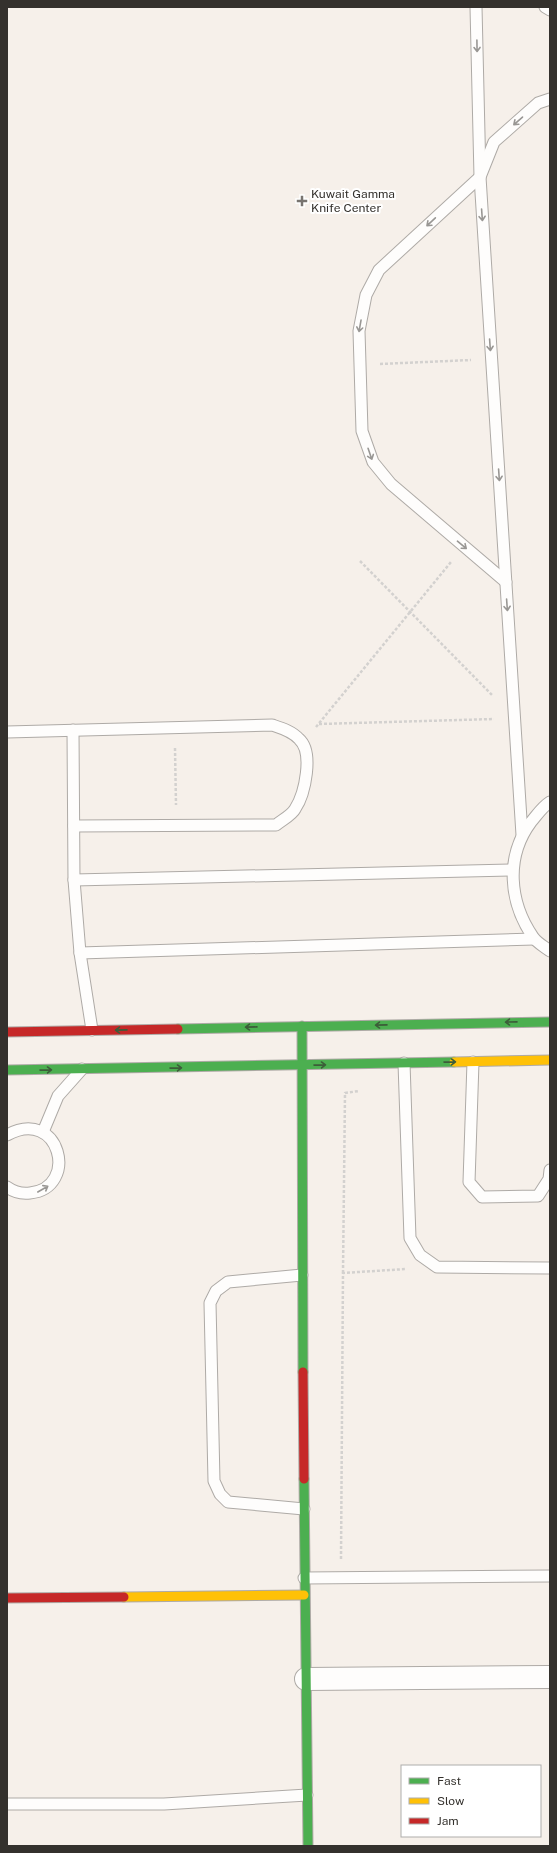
<svg xmlns="http://www.w3.org/2000/svg" width="557" height="1853" viewBox="0 0 557 1853" font-family="'Public Sans',sans-serif">
<rect width="100%" height="100%" fill="#f6f0ea"/>
<g fill="none" stroke-linecap="round" stroke-linejoin="round">
<defs>
<g id="lane">
<polyline points="476,7 480,177 522,835"/>
<polyline points="545,7 550,10"/>
<polyline points="506,582 391,484 373,462 362,431 359,331 366,295 379,270 480,177 494,142 538,103 550,99"/>
<polyline points="73,730 74,880 80,953 92,1030"/>
<path d="M7,732L272,725C281,728 292,731 299,739C314,752 305,794 295,809C292,815 282,820 276,825L74,826"/>
<path d="M550,802C542,807 537,815 531,822C505,857 509,902 533,937C537,943 545,947 550,951"/>
<polyline points="74,880 512,870"/>
<polyline points="80,953 534,939"/>
<polyline points="473,1062 469,1182 482,1197 538,1196 549,1179 550,1170"/>
<polyline points="404,1063 410,1238 420,1255 437,1267 550,1268"/>
<polyline points="43,1132 58,1096 82,1069"/>
<path d="M7,1135C60,1106 80,1188 30,1193C22,1194 14,1192 7,1187"/>
<polyline points="302,1275 228,1282 216,1291 210,1303 214,1481 220,1494 228,1502 304,1509"/>
<polyline points="304,1578 550,1576"/>
<polyline points="7,1804 164,1804 307,1795"/>
</g>
<polyline id="street" points="306,1679 550,1677"/>
<g id="fast">
<polyline points="302,1026 303,1372"/>
<polyline points="178,1029 550,1022"/>
<polyline points="7,1070 454,1062"/>
<polyline points="304,1479 308,1846"/>
</g>
<g id="slow">
<polyline points="454,1062 550,1060"/>
<polyline points="124,1597 304,1595"/>
</g>
<g id="jam">
<polyline points="7,1032 178,1029"/>
<polyline points="303,1372 304,1479"/>
<polyline points="7,1598 124,1597"/>
</g>
</defs>
<use href="#lane" stroke="#aeaaa6" stroke-width="13"/>
<use href="#street" stroke="#aeaaa6" stroke-width="24"/>
<use href="#fast" stroke="#aeaaa6" stroke-width="11"/>
<use href="#slow" stroke="#aeaaa6" stroke-width="11"/>
<use href="#jam" stroke="#aeaaa6" stroke-width="11"/>
<g stroke="#d3d1cf" stroke-width="2.5" stroke-dasharray="3 2" stroke-linecap="butt">
<polyline points="380,364 471,360"/>
<polyline points="360,561 493,696"/>
<polyline points="319,724 494,719"/>
<polyline points="316,727 451,562"/>
<polyline points="175,748 176,805"/>
<polyline points="343,1273 345,1093 359,1091"/>
<polyline points="341,1559 343,1273 406,1269"/>
</g>
<use href="#lane" stroke="#fefdfc" stroke-width="11"/>
<use href="#street" stroke="#fefdfc" stroke-width="22"/>
<use href="#fast" stroke="#4caf50" stroke-width="9"/>
<use href="#slow" stroke="#ffc107" stroke-width="9"/>
<use href="#jam" stroke="#c62828" stroke-width="9"/>
</g>
<defs><path id="oneway-shaft" d="M-6 0H5M1.5-3L5.5 0L1.5 3" fill="none" stroke-width="1.6" stroke-linecap="round" stroke-linejoin="round"/></defs>
<g stroke="#999794">
<use href="#oneway-shaft" transform="translate(477 46) rotate(89)"/>
<use href="#oneway-shaft" transform="translate(518 121) rotate(139)"/>
<use href="#oneway-shaft" transform="translate(482 215) rotate(86)"/>
<use href="#oneway-shaft" transform="translate(431 222) rotate(137)"/>
<use href="#oneway-shaft" transform="translate(360 326) rotate(100)"/>
<use href="#oneway-shaft" transform="translate(490 345) rotate(86)"/>
<use href="#oneway-shaft" transform="translate(370 454) rotate(71)"/>
<use href="#oneway-shaft" transform="translate(499 475) rotate(86)"/>
<use href="#oneway-shaft" transform="translate(462 545) rotate(40)"/>
<use href="#oneway-shaft" transform="translate(507 605) rotate(86)"/>
<use href="#oneway-shaft" transform="translate(43 1189) rotate(-30)"/>
</g>
<g stroke="#3c5d39">
<use href="#oneway-shaft" transform="translate(511 1022) rotate(179)"/>
<use href="#oneway-shaft" transform="translate(381 1025) rotate(179)"/>
<use href="#oneway-shaft" transform="translate(251 1027) rotate(179)"/>
<use href="#oneway-shaft" transform="translate(121 1030) rotate(179)"/>
<use href="#oneway-shaft" transform="translate(450 1062) rotate(-1)"/>
<use href="#oneway-shaft" transform="translate(320 1065) rotate(-1)"/>
<use href="#oneway-shaft" transform="translate(176 1068) rotate(-1)"/>
<use href="#oneway-shaft" transform="translate(46 1070) rotate(-1)"/>
</g>
<path fill="#78746f" stroke="#fff" stroke-width="1.5" d="M300 195h4v4h4v4h-4v4h-4v-4h-4v-4h4z"/>
<g text-anchor="middle" stroke-width="4" stroke-linejoin="round" paint-order="stroke">
<g font-size="12" fill="#34312d" stroke="#fff" text-anchor="start">
<text x="311" y="198">Kuwait Gamma<tspan x="311" dy="14">Knife Center</tspan></text>
</g>
</g>
<rect width="557" height="1853" fill="none" stroke="#34312d" stroke-width="16"/>
<rect x="401" y="1765" width="140" height="72" fill="#ffffff" stroke="#aeadab"/>
<rect x="409" y="1778" width="20" height="6" fill="#4caf50" stroke="#aeadab"/>
<text x="437" y="1785" font-size="12" fill="#34312d">Fast</text>
<rect x="409" y="1798" width="20" height="6" fill="#ffc107" stroke="#aeadab"/>
<text x="437" y="1805" font-size="12" fill="#34312d">Slow</text>
<rect x="409" y="1818" width="20" height="6" fill="#c62828" stroke="#aeadab"/>
<text x="437" y="1825" font-size="12" fill="#34312d">Jam</text>
</svg>
